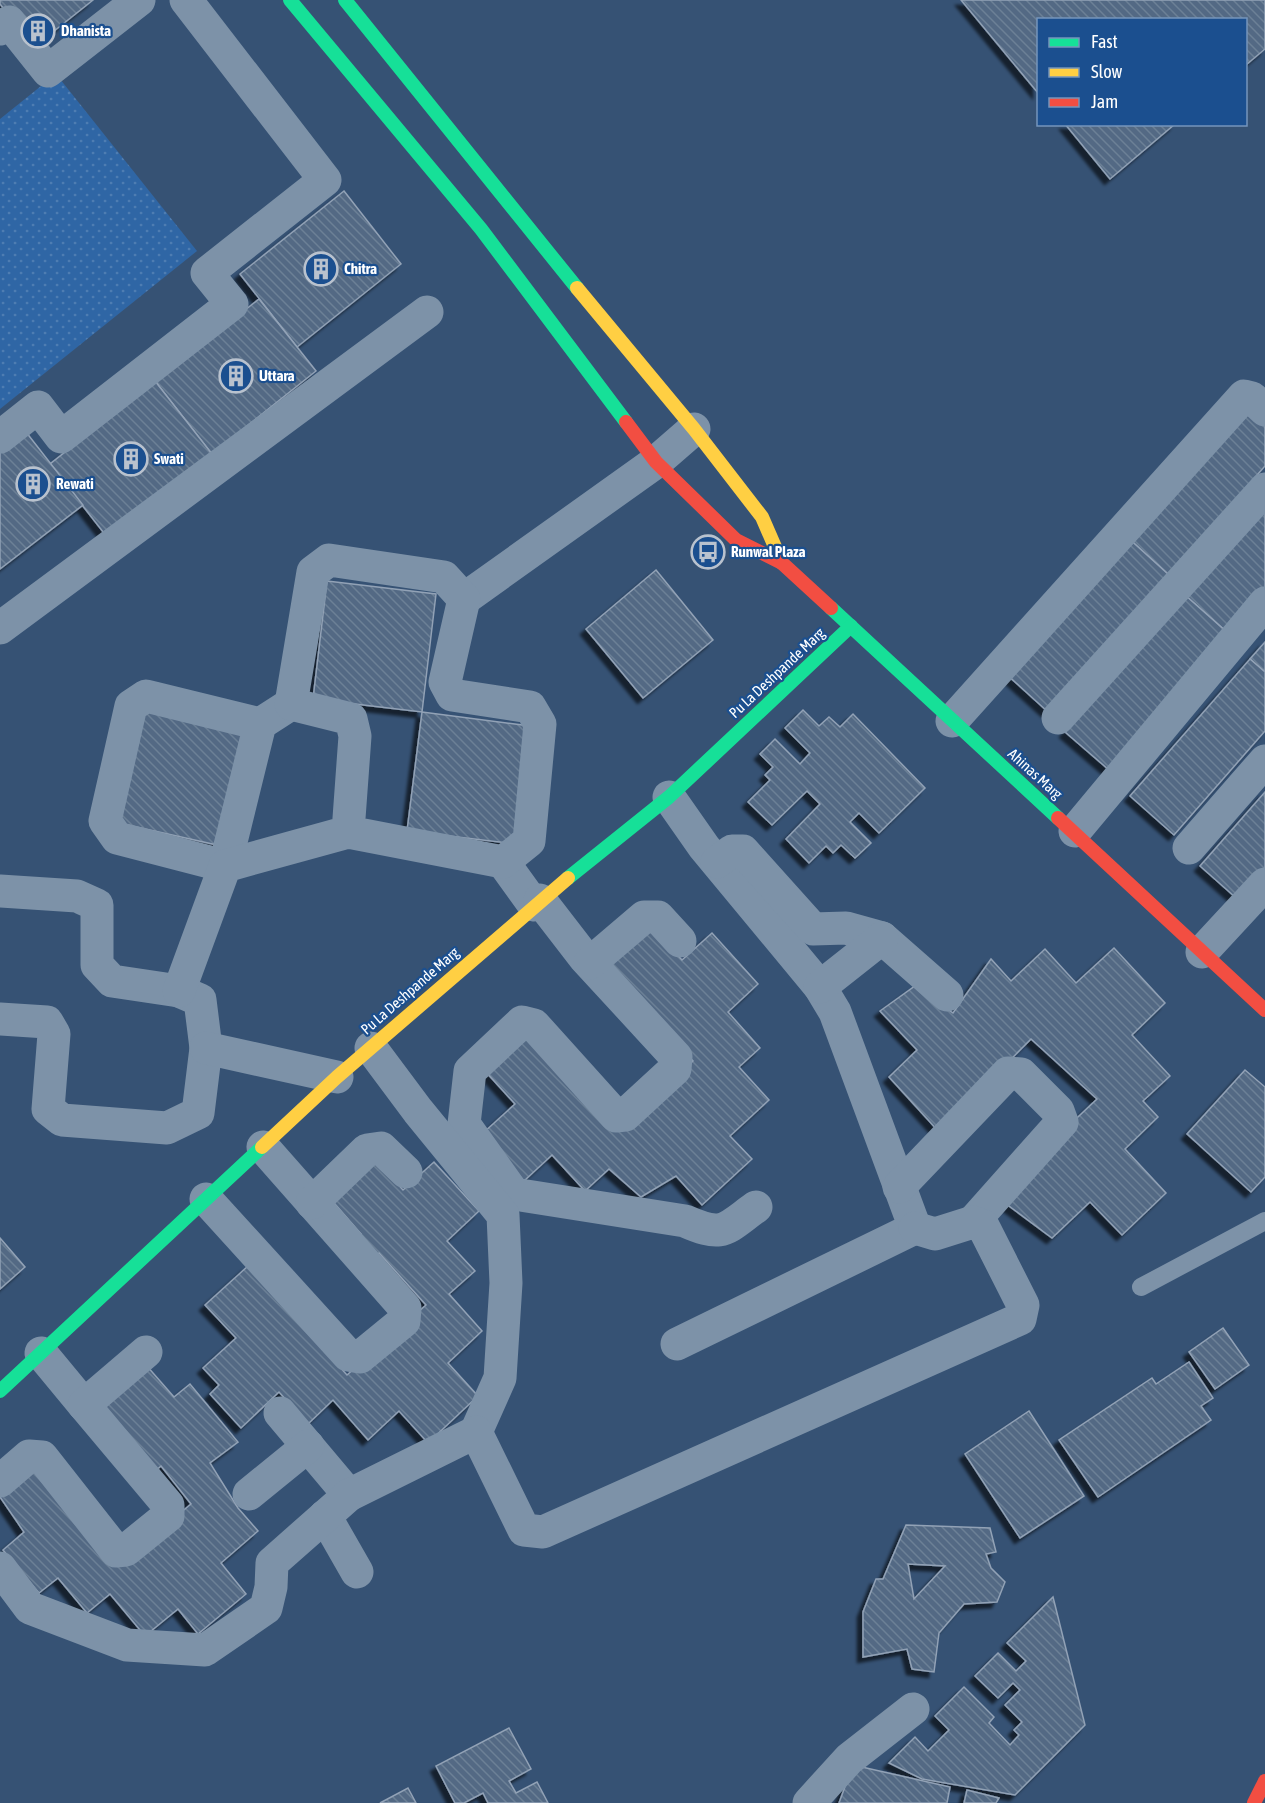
<svg xmlns="http://www.w3.org/2000/svg" width="1265" height="1803" viewBox="0 0 1265 1803" font-family="'Asap Condensed',sans-serif">
<defs>
<pattern id="park-dots" width="8" height="8" patternUnits="userSpaceOnUse" patternTransform="scale(1.5)"><rect width="8" height="8" fill="#2f66a5"/><path d="M2 2h.1M6 6h.1" fill="none" stroke="#4e7db2" stroke-width="1.8" stroke-linecap="round"/></pattern>
<pattern id="building-back-hatch" width="6" height="6" patternUnits="userSpaceOnUse" patternTransform="scale(1.5)"><rect width="6" height="6" fill="#526984"/><path d="M-1 5l2 2M0 0l6 6M5-1l2 2" fill="none" stroke="#6c8096"/></pattern>
<filter id="shadow"><feDropShadow dx="-5.5" dy="5.5" stdDeviation="1.5" flood-color="#0009"/></filter>
</defs>
<rect width="100%" height="100%" fill="#365274"/>
<polygon fill="url(#park-dots)" points="56,74 197,251 0,409 0,119"/>
<g fill="url(#building-back-hatch)" stroke="#92a2b6" stroke-width="1.5" fill-rule="evenodd" filter="url(#shadow)">
<polygon points="0,0 93,0 34,47 0,4"/>
<polygon points="961,0 1265,0 1265,49 1246,65 1246,20 1038,20 1038,93"/>
<polygon points="1065,124 1175,124 1110,179"/>
<polygon points="344,191 401,264 297,347 240,274"/>
<polygon points="259,299 316,371 212,454 155,381"/>
<polygon points="155,381 212,454 107,537 50,464"/>
<polygon points="1246,400 1265,417 1265,466 1169,575 1126,536"/>
<polygon points="26,432 83,505 0,569 0,452"/>
<polygon points="1265,505 1265,593 1229,634 1185,595"/>
<polygon points="1126,536 1169,575 1048,712 1005,673"/>
<polygon points="656,570 713,640 643,698 586,629"/>
<polygon points="327,581 436,594 422,712 313,699"/>
<polygon points="1185,595 1229,634 1109,770 1065,732"/>
<polygon points="1265,642 1265,672 1250,659"/>
<polygon points="1250,659 1265,672 1265,731 1174,835 1130,796"/>
<polygon points="139,707 251,733 226,847 114,822"/>
<polygon points="803,710 819,726 829,717 840,727 853,714 925,788 879,833 859,813 850,822 871,843 855,858 841,845 833,853 826,846 809,863 786,839 820,804 807,791 772,825 748,802 770,780 765,775 773,767 760,754 775,739 800,764 810,753 785,728"/>
<polygon points="422,712 530,726 516,844 407,831"/>
<polygon points="1265,792 1265,881 1244,905 1200,866"/>
<polygon points="647,922 682,960 712,933 758,984 728,1012 760,1048 739,1067 769,1100 730,1136 752,1159 702,1205 676,1176 641,1197 609,1169 585,1191 552,1155 524,1181 482,1134 515,1104 485,1071 529,1031 618,1128 693,1061 604,962"/>
<polygon points="1114,948 1165,1003 1132,1035 1170,1076 1143,1101 1158,1117 1125,1149 1166,1193 1122,1235 1090,1202 1052,1238 1005,1203 1045,1148 1097,1099 1031,1039 939,1132 889,1077 917,1050 880,1011 915,986 953,1013 991,959 1011,981 1045,949 1076,983"/>
<polygon points="1245,1070 1265,1087 1265,1177 1251,1192 1187,1134"/>
<polygon points="372,1156 403,1190 434,1162 479,1211 447,1241 475,1271 449,1294 482,1331 448,1363 478,1396 428,1443 399,1411 368,1440 333,1400 308,1424 279,1392 241,1428 210,1394 219,1385 203,1368 236,1338 205,1305 248,1266 347,1375 426,1305 379,1253 372,1260 354,1240 361,1234 328,1196"/>
<polygon points="0,1238 25,1267 0,1289"/>
<polygon points="1223,1328 1249,1365 1215,1389 1189,1352"/>
<polygon points="1189,1362 1213,1398 1201,1406 1211,1420 1098,1497 1059,1440 1152,1378 1156,1384"/>
<polygon points="146,1365 174,1397 190,1384 238,1442 210,1463 238,1508 258,1531 221,1563 246,1594 198,1634 178,1609 145,1636 110,1594 87,1613 58,1578 39,1593 3,1550 24,1532 0,1497 0,1491 33,1465 118,1565 191,1504 161,1466 153,1473 101,1403"/>
<polygon points="1029,1411 1084,1496 1020,1538 965,1454"/>
<path d="M906,1525L990,1528L996,1552L986,1554L991,1568L1005,1582L997,1602L964,1604L939,1633L934,1672L912,1669L907,1649L863,1657V1612L876,1579H883ZM908,1564L945,1566L914,1599Z"/>
<polygon points="1053,1597 1085,1725 1015,1795 922,1779 889,1763 915,1737 928,1751 949,1730 935,1716 964,1687 994,1717 989,1723 1010,1745 1019,1735 1014,1730 1022,1722 1005,1705 1020,1690 1013,1683 998,1698 975,1676 998,1653 1016,1671 1026,1661 1007,1643"/>
<polygon points="509,1728 531,1769 509,1781 516,1793 537,1782 548,1803 488,1803 483,1793 464,1803 455,1803 436,1766"/>
<polygon points="853,1765 950,1787 947,1803 839,1803"/>
<polygon points="408,1788 416,1803 380,1803"/>
<polygon points="967,1790 999,1798 996,1803 964,1803"/>
</g>
<g fill="none" stroke-linecap="round" stroke-linejoin="round">
<polyline stroke="#7d92a8" stroke-width="18" points="1141,1287 1265,1221"/>
<g stroke="#7d92a8" stroke-width="33">
<polyline points="0,29 9,22 48,71 139,0"/>
<polyline points="0,437 38,407 61,437 232,304 207,273 325,180 186,0"/>
<polyline points="464,599 656,462 694,429"/>
<polyline points="0,628 427,312"/>
<polyline points="1058,718 1265,489"/>
<polyline points="952,721 1244,396 1252,398 1265,410"/>
<polyline points="260,724 146,696 131,706 105,821 117,838 225,866 260,724 291,704"/>
<polyline points="669,797 704,847 820,987 835,1012 915,1228 677,1344"/>
<polyline points="1075,831 1265,603"/>
<polyline points="1189,848 1265,761"/>
<polyline points="503,862 534,905"/>
<polyline points="717,862 732,851 743,851 813,929 846,928 882,938 947,995"/>
<polyline points="0,891 77,896 97,905 97,965 112,981 179,991 200,1000 206,1048 198,1113 167,1128 62,1120 48,1109 54,1034 47,1022 0,1019"/>
<path d="M540,900L584,957L676,1057L675,1069L625,1115L616,1116L534,1025L522,1022L470,1071L464,1124L514,1194L685,1221C724,1238 724,1230 756,1207"/>
<polyline points="1202,952 1265,884"/>
<polyline points="590,963 644,917 658,917 680,941"/>
<polyline points="820,987 882,938"/>
<polyline points="179,991 225,866 348,832 355,736 351,719 291,704 313,572 329,560 444,577 464,599 445,682 452,695 530,707 540,724 529,841 503,862 348,832"/>
<polyline points="206,1048 337,1077"/>
<polyline points="371,1048 418,1111 503,1215 506,1283 500,1378 476,1432"/>
<polyline points="899,1187 1008,1073 1021,1074 1058,1111 1062,1122 973,1222"/>
<polyline points="206,1199 348,1355 360,1357 404,1321 405,1308 263,1147"/>
<polyline points="312,1203 367,1150 381,1148 406,1172"/>
<polyline points="41,1353 84,1405"/>
<polyline points="280,1413 349,1495"/>
<polyline points="0,1481 29,1456 42,1457 116,1551 126,1550 168,1516 168,1505 84,1405 146,1352"/>
<polyline points="249,1494 308,1446"/>
<polyline points="325,1516 357,1572"/>
<polyline points="0,1568 30,1608 127,1645 205,1650 266,1608 271,1587 272,1563 349,1495 476,1432 524,1530 543,1532 1020,1319 1023,1305 983,1226 973,1222 935,1234 915,1228"/>
<polyline points="809,1803 849,1759 913,1709"/>
</g>
<g stroke="#16e098" stroke-width="14">
<polyline points="290,0 481,229 626,422"/>
<polyline points="345,0 577,288"/>
<polyline points="831,608 1058,818"/>
<polyline points="568,878 669,797 851,626"/>
<polyline points="0,1391 262,1147"/>
</g>
<g stroke="#ffcf43" stroke-width="14">
<polyline points="577,288 694,429 762,517 782,563"/>
<polyline points="262,1147 337,1077 568,878"/>
</g>
<g stroke="#f24e42" stroke-width="14">
<polyline points="626,422 656,462 736,540 782,563 831,608"/>
<polyline points="1058,818 1265,1010"/>
<polyline points="1254,1803 1265,1781"/>
</g>
</g>
<defs>
<symbol id="building-ring" viewBox="-11 -11 22 22"><circle r="9.5" fill="#1b4f8f" stroke="#b9c2ce" stroke-width="1.5"/><path d="M-4-6H4V6H1V3H-1V6H-4ZM-2.5-4.3h1.7v1.8h-1.7ZM.8-4.3h1.7v1.8H.8ZM-2.5-1h1.7V.8h-1.7ZM.8-1h1.7V.8H.8Z" fill="#b9c2ce"/></symbol>
<symbol id="bus-ring" viewBox="-11 -11 22 22"><circle r="9.5" fill="#1b4f8f" stroke="#b9c2ce" stroke-width="1.5"/><path d="M-5-6H5V4H4V6H2V4H-2V6H-4V4H-5ZM-3.5-4V0h7V-4ZM-3.5 1.2v1.5H-2V1.2ZM2 1.2v1.5H3.5V1.2Z" fill="#b9c2ce"/></symbol>
</defs>
<g fill-rule="evenodd">
<use href="#building-ring" x="19" y="12" width="38" height="38"/>
<use href="#building-ring" x="302" y="250" width="38" height="38"/>
<use href="#building-ring" x="217" y="357" width="38" height="38"/>
<use href="#building-ring" x="112" y="440" width="38" height="38"/>
<use href="#building-ring" x="14" y="465" width="38" height="38"/>
<use href="#bus-ring" x="689" y="533" width="38" height="38"/>
</g>
<g text-anchor="middle" stroke-width="4.5" stroke-linejoin="round" paint-order="stroke">
<g font-size="15" font-weight="bold" fill="#fff" stroke="#1b4f8f" text-anchor="start">
<text x="61" y="36">Dhanista</text>
<text x="344" y="274">Chitra</text>
<text x="259" y="381">Uttara</text>
<text x="154" y="464">Swati</text>
<text x="56" y="489">Rewati</text>
<text x="731" y="557">Runwal Plaza</text>
</g>
<g font-size="15" fill="#fff" stroke="#1b4f8f">
<text transform="translate(777 673) rotate(-43)" y="5">Pu La Deshpande Marg</text>
<text transform="translate(1035 774) rotate(42)" y="5">Ahinas Marg</text>
<text transform="translate(410 991) rotate(-41)" y="5">Pu La Deshpande Marg</text>
</g>
</g>
<rect x="1037" y="18" width="210" height="108" fill="#1b4f8f" stroke="#7695bc" stroke-width="1.5"/>
<rect x="1049" y="38" width="30" height="9" fill="#16e098" stroke="#7695bc" stroke-width="1.5"/>
<text x="1091" y="48" font-size="18" fill="#ffffff">Fast</text>
<rect x="1049" y="68" width="30" height="9" fill="#ffcf43" stroke="#7695bc" stroke-width="1.5"/>
<text x="1091" y="78" font-size="18" fill="#ffffff">Slow</text>
<rect x="1049" y="98" width="30" height="9" fill="#f24e42" stroke="#7695bc" stroke-width="1.5"/>
<text x="1091" y="108" font-size="18" fill="#ffffff">Jam</text>
</svg>
